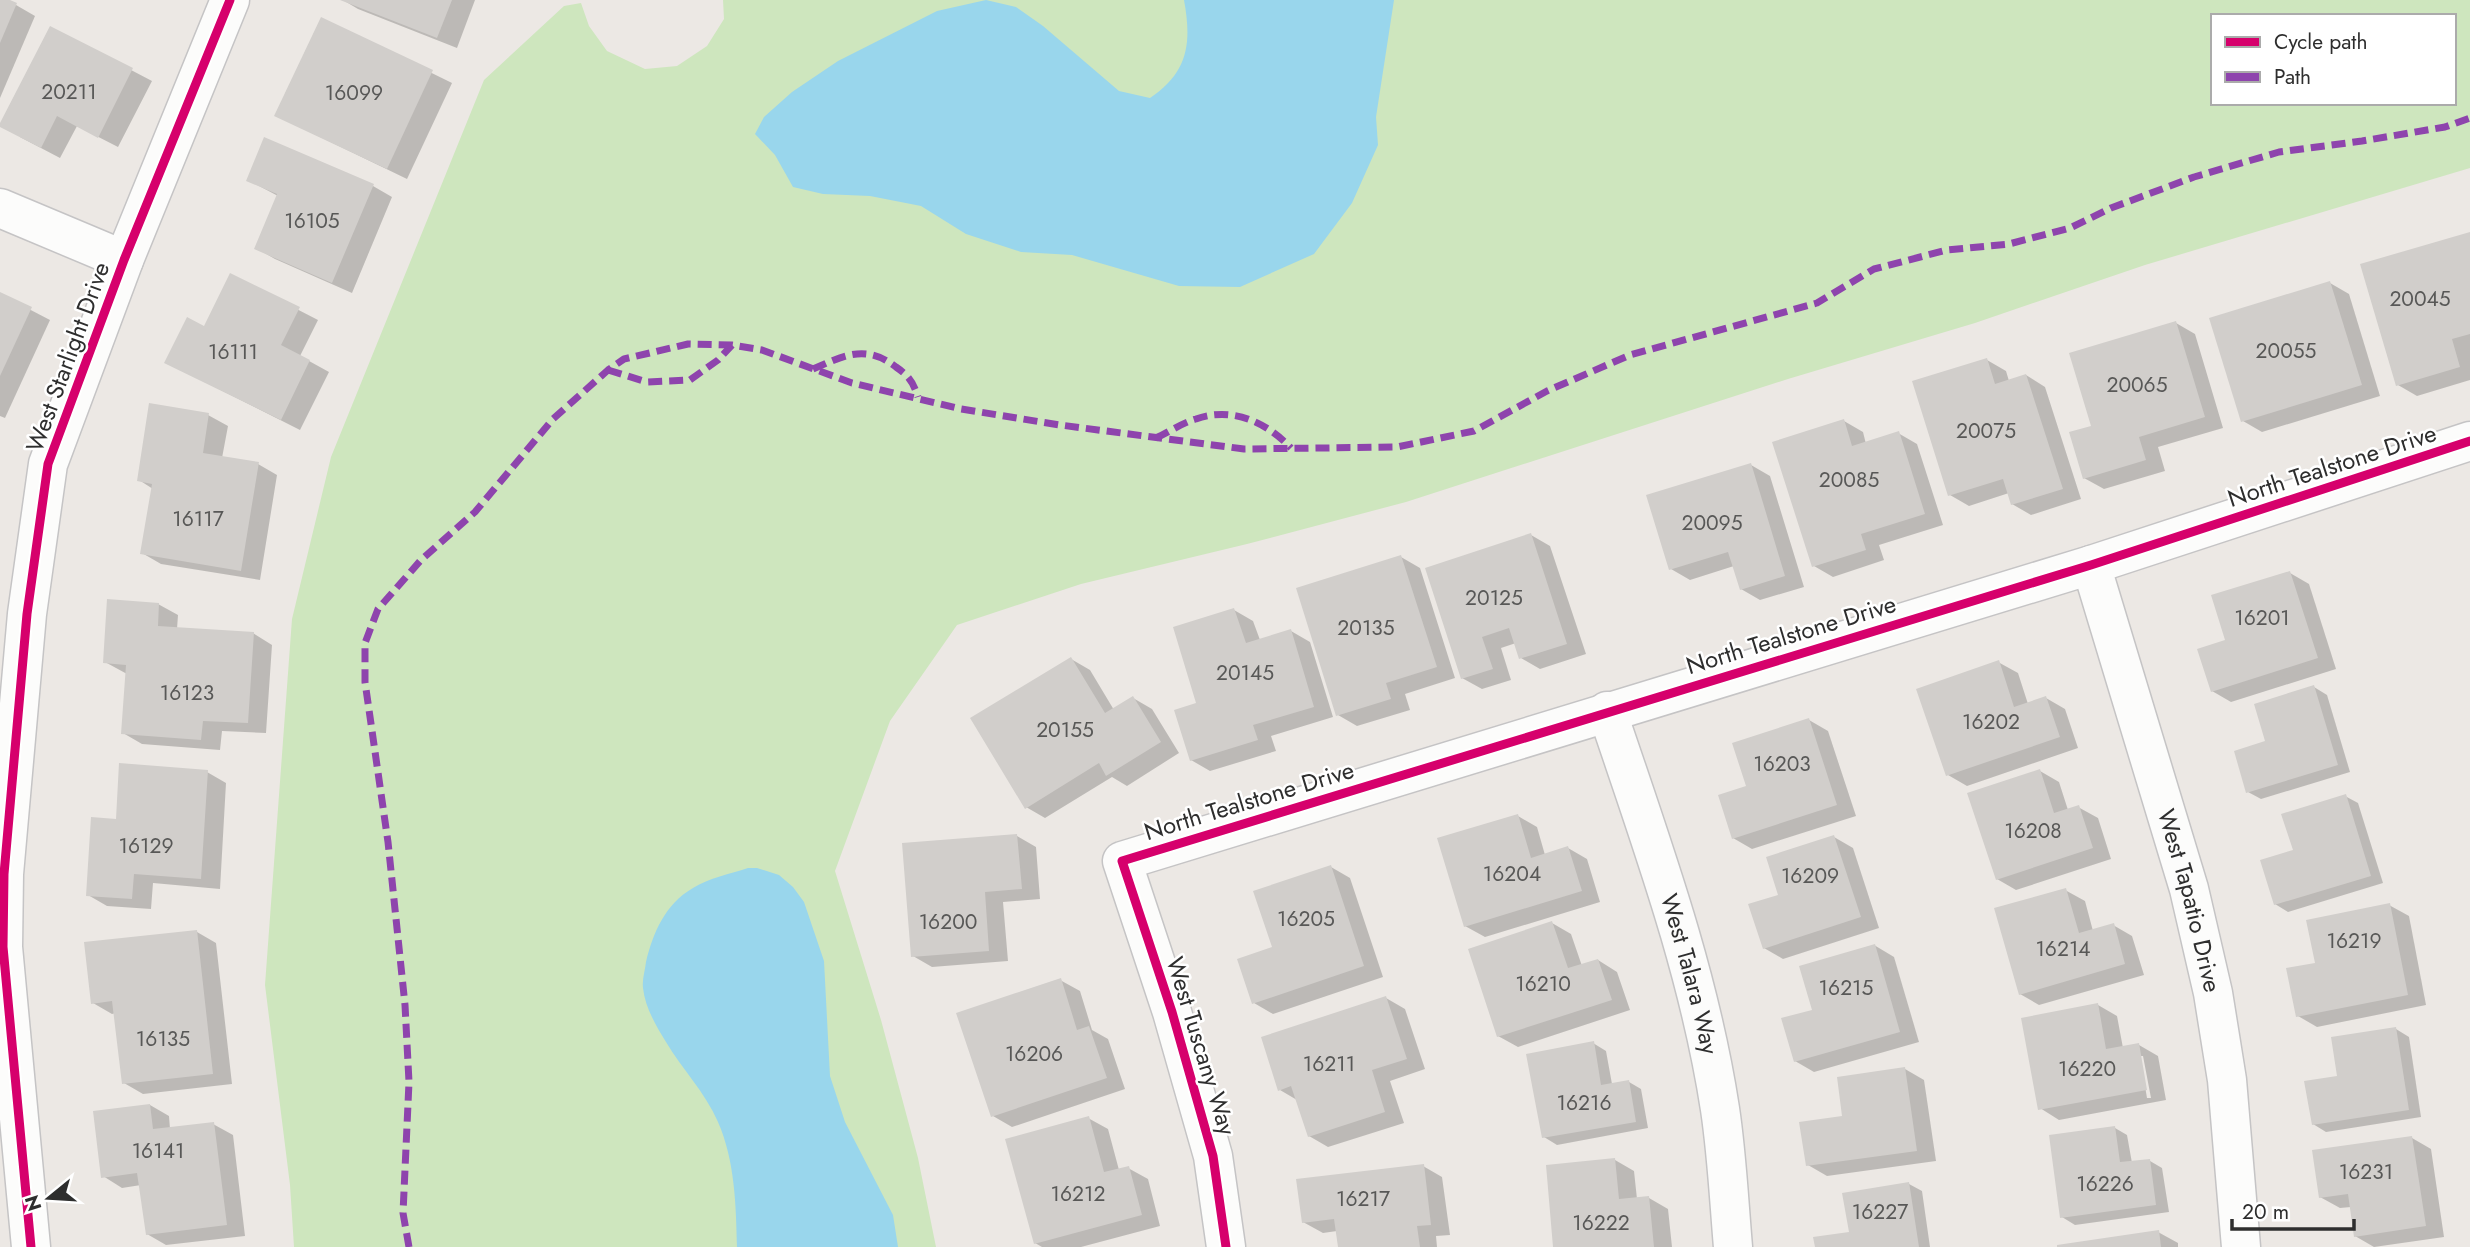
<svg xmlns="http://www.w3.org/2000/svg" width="2470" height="1247" viewBox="0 0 2470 1247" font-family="Jost,sans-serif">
<rect width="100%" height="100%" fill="#ece8e4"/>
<path fill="#cee6be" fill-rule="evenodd" d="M723,0H2470V168L2145,265L1975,323L1788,379L1406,502L1247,544L1081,584L957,625L890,721L835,871L881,1020L918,1158L936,1247H294L290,1185L265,985L292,619L331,457L484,80L564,6L581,3L589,26L607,51L645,69L677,66L707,46L724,19ZM2213,16H2454V103H2213Z"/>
<g fill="#99d6ec">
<path d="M986,0L1016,7L1043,26L1119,91L1150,98C1188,72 1192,44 1184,0H1394L1376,117L1378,145L1352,203L1314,254L1240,287L1179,286L1072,255L1021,252L966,234L921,206L870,196L823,194L793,187L775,155L755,134L764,117L792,92L838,61L937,11Z"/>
<path d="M748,868H757L779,875L793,887L804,902L824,961L830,1076L845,1122L893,1215L898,1247H737C736,1205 735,1161 718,1122C705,1092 682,1069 666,1042C656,1026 645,1007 643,988C642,979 645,971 646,962C653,933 665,904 693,888C709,878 730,874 748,868Z"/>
</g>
<g fill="#0003" fill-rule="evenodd">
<polygon points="0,0 16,5 35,16 0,98"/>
<polygon points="343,0 475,0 457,48 358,9"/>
<polygon points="322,19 452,83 407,179 277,116"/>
<polygon points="51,28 152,81 118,147 77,126 60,158 20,137"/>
<polygon points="248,180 373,186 392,197 352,293 275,259 256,248 278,196"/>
<polygon points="2470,234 2470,380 2417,396 2398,385"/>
<polygon points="231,275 318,320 300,356 329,372 300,430 167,363 205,328"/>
<polygon points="2330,283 2349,294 2380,396 2262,432 2243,421"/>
<polygon points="0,294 50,320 5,418 0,416"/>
<polygon points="2176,323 2195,334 2223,428 2158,447 2165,471 2104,489 2084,478 2093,427"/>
<polygon points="1987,360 2006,371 2009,381 2026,375 2045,387 2081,499 2031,515 2012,504 2009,493 1969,506 1950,495"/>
<polygon points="208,415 228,426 222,458 258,464 277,475 260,580 161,564 142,553 153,489 139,480"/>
<polygon points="1844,421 1863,432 1866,444 1898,433 1917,444 1943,525 1879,545 1884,560 1833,577 1814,566"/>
<polygon points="1751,465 1770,476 1804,587 1760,600 1741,589 1734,566 1690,580 1671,569"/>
<polygon points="1531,535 1550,546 1586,654 1540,669 1521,658 1516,643 1501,648 1511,680 1482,689 1462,678 1427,569"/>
<polygon points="1401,557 1420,568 1455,678 1405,694 1410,710 1357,726 1338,715"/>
<polygon points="2290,573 2309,584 2336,669 2231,702 2212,691 2228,641"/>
<polygon points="158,604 178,615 177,629 253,633 272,645 266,733 222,731 220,750 142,744 123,733 127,674 105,662"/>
<polygon points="1234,610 1253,621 1260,640 1291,631 1310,642 1333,717 1271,736 1276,751 1210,771 1191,760 1198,704"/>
<polygon points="1071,659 1090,670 1114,710 1133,698 1152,709 1179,753 1127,786 1112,777 1045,818 1026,807"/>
<polygon points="1998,662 2018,673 2028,704 2046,698 2065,709 2078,748 1967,786 1948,775"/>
<polygon points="2314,687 2327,695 2350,772 2261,799 2248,792 2268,742"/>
<polygon points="1809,720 1828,731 1856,816 1752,849 1733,838 1748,787"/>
<polygon points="2040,771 2059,782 2068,810 2078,807 2098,818 2111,859 2016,890 1997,879"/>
<polygon points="207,772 226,783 220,889 153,883 151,909 107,906 88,895 117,821"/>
<polygon points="2345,796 2358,803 2383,883 2288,912 2275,904"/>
<polygon points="1518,816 1537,827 1545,855 1568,848 1587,859 1600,902 1485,937 1465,926"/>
<polygon points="1017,836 1036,847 1040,899 1003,902 1008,961 932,967 913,956"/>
<polygon points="1834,837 1853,848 1879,928 1783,959 1764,948 1781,896"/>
<polygon points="1331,867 1350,878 1383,977 1273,1014 1254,1003 1274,948"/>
<polygon points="2065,890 2085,901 2093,931 2113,925 2132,936 2144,975 2039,1005 2020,994"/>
<polygon points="2389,905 2409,916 2426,1005 2317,1027 2298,1016 2317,964"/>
<polygon points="1552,923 1571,934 1582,966 1598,960 1617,972 1630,1010 1518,1047 1498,1036"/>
<polygon points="197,932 216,943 232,1084 143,1094 124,1083 116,1013 112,1014 93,1003"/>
<polygon points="1874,945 1894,957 1919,1042 1814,1072 1795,1061 1814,1011"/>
<polygon points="1060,980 1080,991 1092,1030 1108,1039 1125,1089 1012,1127 993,1116"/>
<polygon points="1386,998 1405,1009 1425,1069 1390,1081 1404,1123 1328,1147 1309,1136 1297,1100 1280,1090"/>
<path d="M2098,1005L2117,1016L2123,1048L2139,1045L2158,1056L2166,1100L2059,1120L2040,1108ZM2140,1056H2143L2151,1098H2147Z"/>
<polygon points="2396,1029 2409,1037 2421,1117 2326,1132 2313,1124 2339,1077"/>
<polygon points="1593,1043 1606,1051 1612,1084 1629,1082 1641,1089 1648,1128 1557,1145 1544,1137"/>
<polygon points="1905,1069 1924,1080 1936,1161 1827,1176 1808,1165"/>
<polygon points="150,1105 169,1116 170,1129 213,1124 233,1135 245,1236 166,1245 147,1234 141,1185 122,1188 103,1176"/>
<polygon points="1088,1118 1108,1129 1119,1170 1128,1168 1148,1179 1160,1226 1081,1247 1042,1247 1035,1243"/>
<polygon points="2115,1128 2127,1135 2132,1163 2150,1161 2162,1168 2169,1212 2075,1225 2062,1217"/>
<polygon points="2412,1138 2431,1149 2444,1237 2374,1247 2355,1236 2351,1207 2340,1208 2320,1197"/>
<polygon points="1615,1160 1634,1171 1637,1199 1649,1198 1668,1209 1672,1247 1555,1247"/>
<polygon points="1423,1166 1442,1177 1450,1235 1436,1236 1437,1247 1339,1247 1337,1231 1323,1233 1303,1222"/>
<polygon points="1909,1184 1922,1191 1930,1247 1816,1247 1851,1233"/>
<polygon points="2158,1232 2178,1243 2178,1247 2059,1247"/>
</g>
<g fill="#d1cecb">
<polygon points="0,0 10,0 17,3 0,43"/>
<polygon points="340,0 452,0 437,38"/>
<polygon points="321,17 433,70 387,169 274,116"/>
<polygon points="50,26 133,68 98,138 57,116 41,148 0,127 0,123"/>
<polygon points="264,137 374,184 332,283 254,249 277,194 246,181"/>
<polygon points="2470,232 2470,334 2452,339 2460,367 2396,386 2360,264"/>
<polygon points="230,273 300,307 281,345 310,360 281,420 164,363 187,317 204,326"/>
<polygon points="2330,281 2362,385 2241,422 2209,318"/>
<polygon points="0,292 32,307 0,376"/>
<polygon points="2176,321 2205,417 2139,437 2146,460 2083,479 2069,432 2091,426 2069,353"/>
<polygon points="1987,358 1995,384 2026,374 2063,489 2011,505 2003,479 1948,496 1912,381"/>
<polygon points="149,403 209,413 203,453 259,462 241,571 140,554 152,484 137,481"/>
<polygon points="1844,419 1852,446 1899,431 1925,514 1861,534 1866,550 1812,567 1772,442"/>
<polygon points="1751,463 1785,576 1740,590 1728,552 1669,570 1646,495"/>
<polygon points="1531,533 1567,644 1519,659 1509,628 1482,637 1493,669 1461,679 1425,568"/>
<polygon points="1401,555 1437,667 1386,683 1391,699 1336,716 1296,588"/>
<polygon points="2290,571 2318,658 2211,692 2197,649 2225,640 2211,595"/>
<polygon points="107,599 159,603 158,626 254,632 248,723 203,721 201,740 121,734 126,665 103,663"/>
<polygon points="1234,608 1246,643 1291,629 1314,707 1253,725 1258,740 1190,761 1174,710 1196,703 1173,627"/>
<polygon points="1071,657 1105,713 1133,696 1161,742 1106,776 1099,763 1025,809 970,718"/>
<polygon points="1999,660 2014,707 2046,696 2060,737 1946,776 1916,689"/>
<polygon points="2314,685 2338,765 2246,793 2234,751 2265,741 2254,704"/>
<polygon points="1809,718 1837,805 1732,839 1718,795 1746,786 1732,743"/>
<polygon points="119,763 208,770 201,879 134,874 132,899 86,896 91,817 116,819"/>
<polygon points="2040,769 2054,813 2079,805 2093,848 1996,880 1967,793"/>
<polygon points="2346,794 2371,876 2274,905 2260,860 2293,850 2281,814"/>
<polygon points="1518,814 1531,858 1568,846 1582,891 1464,927 1437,838"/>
<polygon points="1017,834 1022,889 985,892 989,951 911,957 902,843"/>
<polygon points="1834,835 1861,917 1763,949 1748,904 1778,895 1766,857"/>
<polygon points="1331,865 1364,966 1252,1004 1237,959 1272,947 1253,891"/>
<polygon points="2066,888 2079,933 2114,923 2125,964 2019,995 1994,908"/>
<polygon points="2390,903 2408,995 2296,1017 2286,968 2315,963 2306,920"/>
<polygon points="1552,921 1568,968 1598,959 1612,1000 1497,1037 1468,949"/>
<polygon points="197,930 213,1074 122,1084 112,1001 91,1004 84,942"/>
<polygon points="1875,944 1900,1032 1794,1062 1781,1018 1812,1010 1799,966"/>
<polygon points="1061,978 1077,1030 1089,1026 1107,1078 991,1117 956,1013"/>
<polygon points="1386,996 1407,1059 1372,1070 1385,1112 1308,1137 1291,1086 1278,1091 1261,1037"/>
<polygon points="2098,1003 2106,1049 2139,1043 2147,1090 2038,1110 2021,1018"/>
<polygon points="2396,1027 2409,1110 2312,1125 2304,1081 2337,1076 2331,1037"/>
<polygon points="1594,1041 1601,1085 1629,1080 1636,1122 1542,1138 1526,1054"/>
<polygon points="1905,1067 1917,1151 1806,1166 1799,1122 1842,1116 1837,1077"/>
<polygon points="150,1104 153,1129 214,1122 227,1225 146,1235 137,1173 101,1178 93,1111"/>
<polygon points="1089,1116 1104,1172 1129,1166 1142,1215 1034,1244 1005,1139"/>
<polygon points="2115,1126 2120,1162 2150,1159 2156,1205 2060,1218 2049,1135"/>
<polygon points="2412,1136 2426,1226 2354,1237 2348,1194 2319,1198 2312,1150"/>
<polygon points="1615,1158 1619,1199 1649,1196 1654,1247 1553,1247 1546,1165"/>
<polygon points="1424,1164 1431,1225 1417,1226 1420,1247 1338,1247 1334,1219 1302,1223 1296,1179"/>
<polygon points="1909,1182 1919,1247 1815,1247 1813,1237 1849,1232 1842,1193"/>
<polygon points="2159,1230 2161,1247 2057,1247 2057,1245"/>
</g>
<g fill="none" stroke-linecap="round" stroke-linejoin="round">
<defs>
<g id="minor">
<polyline points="0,208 124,260"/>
<path id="s1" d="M2091,565L2189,889L2213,993L2227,1080L2241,1247"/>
<path id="s2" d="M1607,711C1651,842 1699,972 1720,1109C1727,1155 1729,1201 1733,1247"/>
<polyline points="31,1247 3,947 4,874 27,614 48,464 124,260 230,0"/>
<polyline points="1226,1247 1213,1156 1172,1012 1122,861 2091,565 2470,441"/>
</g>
</defs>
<use href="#minor" stroke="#c5c4c5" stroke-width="41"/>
<use href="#minor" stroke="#fcfcfb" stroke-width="38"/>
<g stroke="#8e44ad" stroke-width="7" stroke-dasharray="14 7" stroke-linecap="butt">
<path d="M813,369C845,355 866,344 896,367C909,376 913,382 918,397"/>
<polyline points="608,370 647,382 690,380 718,360 732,345"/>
<path d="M1156,438C1169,432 1182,423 1196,419C1232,406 1266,422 1291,448"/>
<polyline points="409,1247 403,1213 409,1082 405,1005 388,842 365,682 365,643 378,609 421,560 475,512 553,419 608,370 624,359 688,344 732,345 762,350 852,383 961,409 1060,425 1244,449 1397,447 1474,431 1547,391 1630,355 1817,303 1874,269 1947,250 2009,244 2070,228 2111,208 2194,177 2279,152 2362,141 2445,127 2470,118"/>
</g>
<defs>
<g id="cycleway">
<polyline points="31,1247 3,947 4,874 27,614 48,464 124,260 230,0"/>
<polyline points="1226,1247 1213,1156 1172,1012 1122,861 2091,565 2470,441"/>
</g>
</defs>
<use href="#cycleway" stroke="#fff" stroke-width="13"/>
<use href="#cycleway" stroke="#d6006c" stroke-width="9"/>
</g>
<g text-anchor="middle" stroke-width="5" stroke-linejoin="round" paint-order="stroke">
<g font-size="21" fill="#585857">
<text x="69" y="99">20211</text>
<text x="354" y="100">16099</text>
<text x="312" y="228">16105</text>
<text x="2420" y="306">20045</text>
<text x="2286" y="358">20055</text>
<text x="233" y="359">16111</text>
<text x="2137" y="392">20065</text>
<text x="1986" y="438">20075</text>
<text x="1849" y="487">20085</text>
<text x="198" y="526">16117</text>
<text x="1712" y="530">20095</text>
<text x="1494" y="605">20125</text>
<text x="2262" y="625">16201</text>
<text x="1366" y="635">20135</text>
<text x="1245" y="680">20145</text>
<text x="187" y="700">16123</text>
<text x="1991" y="729">16202</text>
<text x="1065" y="737">20155</text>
<text x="1782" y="771">16203</text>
<text x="2033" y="838">16208</text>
<text x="146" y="853">16129</text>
<text x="1512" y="881">16204</text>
<text x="1810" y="883">16209</text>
<text x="1306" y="926">16205</text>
<text x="948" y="929">16200</text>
<text x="2354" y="948">16219</text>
<text x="2063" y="956">16214</text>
<text x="1543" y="991">16210</text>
<text x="1846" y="995">16215</text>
<text x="163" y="1046">16135</text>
<text x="1034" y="1061">16206</text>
<text x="1329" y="1071">16211</text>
<text x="2087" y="1076">16220</text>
<text x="1584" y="1110">16216</text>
<text x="158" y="1158">16141</text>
<text x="2366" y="1179">16231</text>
<text x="2105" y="1191">16226</text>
<text x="1078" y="1201">16212</text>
<text x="1363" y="1206">16217</text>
<text x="1880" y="1219">16227</text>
<text x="1601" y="1230">16222</text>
</g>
<g font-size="24" fill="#2e2e2e" stroke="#fff">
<text transform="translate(68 357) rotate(-70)" y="8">West Starlight Drive</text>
<text transform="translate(2332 466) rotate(-18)" y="8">North Tealstone Drive</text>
<text transform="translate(1791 635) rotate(-17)" y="8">North Tealstone Drive</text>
<text transform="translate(1249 801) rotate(-17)" y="8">North Tealstone Drive</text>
<text dy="8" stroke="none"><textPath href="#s1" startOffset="350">West Tapatio Drive</textPath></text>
<text dy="8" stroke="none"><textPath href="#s2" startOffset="276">West Talara Way</textPath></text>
<text transform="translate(1201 1046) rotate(73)" y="8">West Tuscany Way</text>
</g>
</g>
<rect x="2211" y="14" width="245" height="91" fill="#ffffff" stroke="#ababab" stroke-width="2"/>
<rect x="2225" y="37" width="35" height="10" fill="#d6006c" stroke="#ababab" stroke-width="2"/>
<text x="2274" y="49" font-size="21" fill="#2e2e2e">Cycle path</text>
<rect x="2225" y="72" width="35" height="10" fill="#8e44ad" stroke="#ababab" stroke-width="2"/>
<text x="2274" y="84" font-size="21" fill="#2e2e2e">Path</text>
<g transform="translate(49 1198) rotate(252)" stroke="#ffffff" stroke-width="5" paint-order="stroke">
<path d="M0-5L12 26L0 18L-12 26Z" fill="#2e2e2e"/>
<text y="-10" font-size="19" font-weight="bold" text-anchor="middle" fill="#2e2e2e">N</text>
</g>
<path d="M2232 1219v10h122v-10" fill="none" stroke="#2e2e2e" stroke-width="3.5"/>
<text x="2242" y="1219" font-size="21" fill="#2e2e2e" stroke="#ffffff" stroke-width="5" paint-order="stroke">20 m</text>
</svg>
